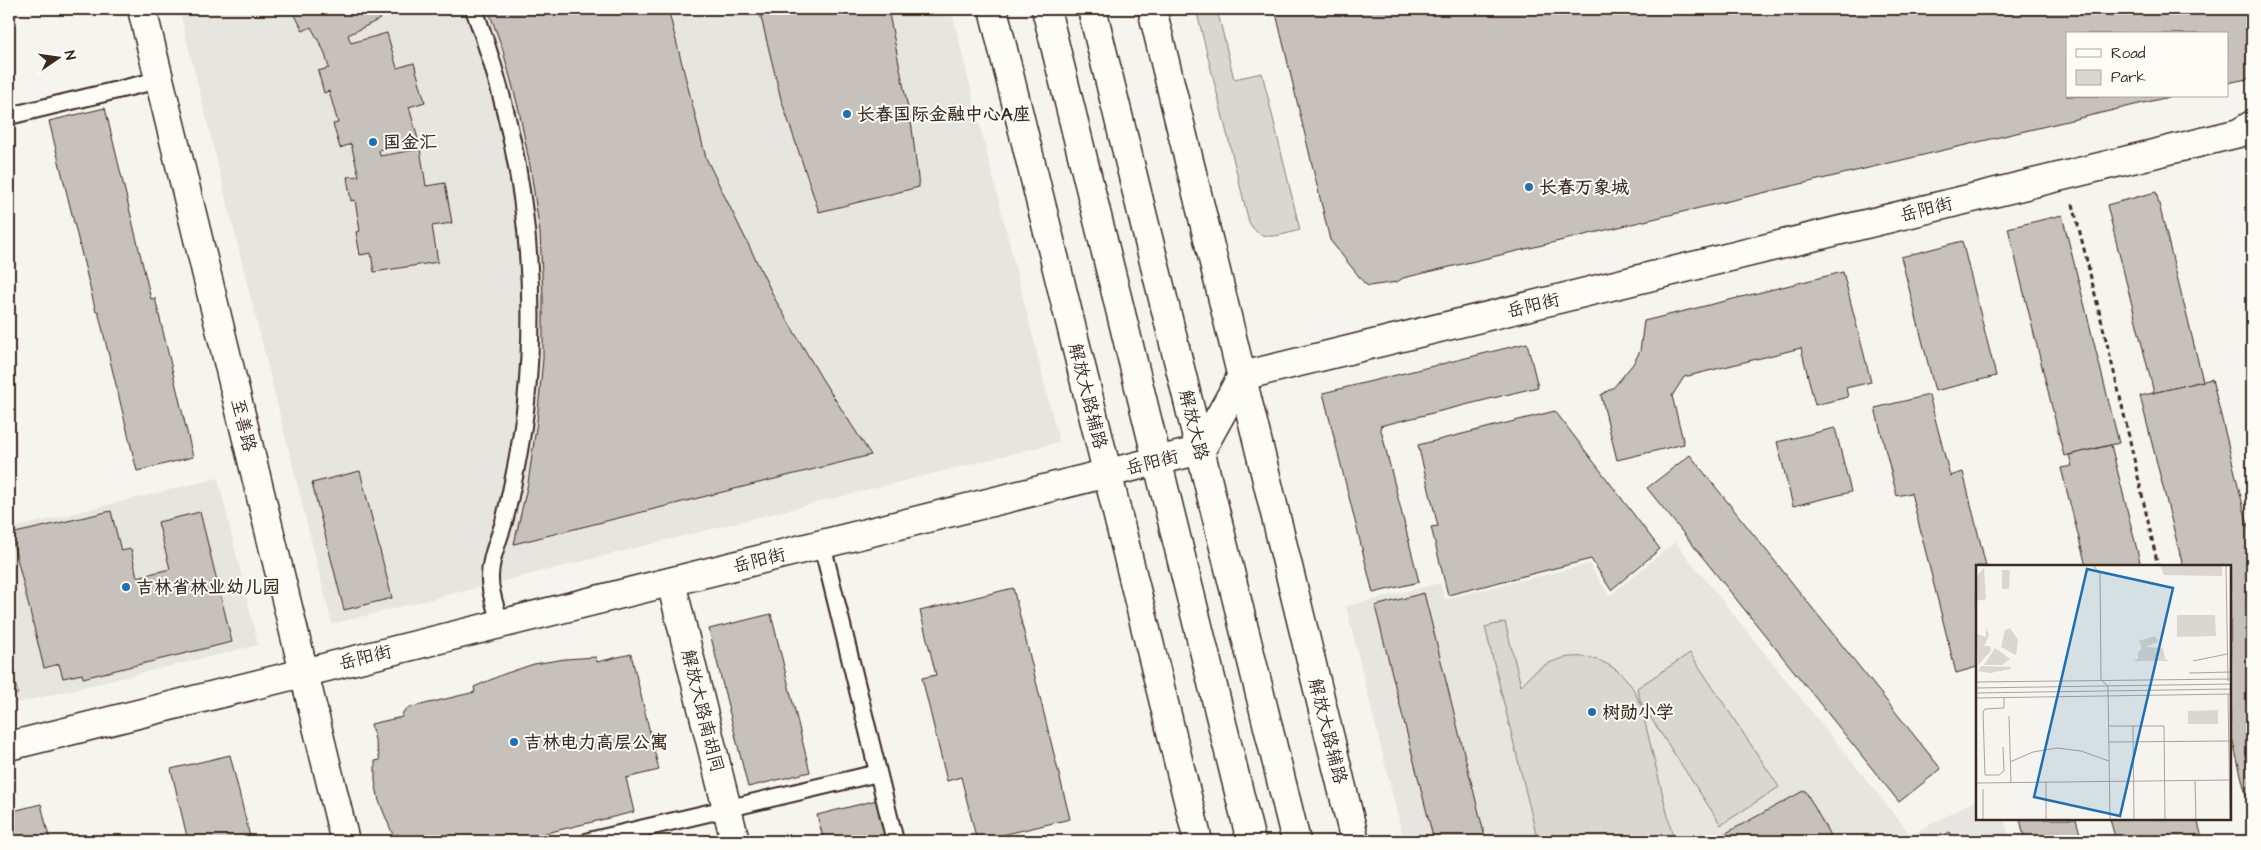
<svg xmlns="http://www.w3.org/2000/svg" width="2261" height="850" viewBox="0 0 2261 850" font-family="'Architects Daughter','LXGW WenKai TC',sans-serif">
<rect width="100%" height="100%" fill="#f5f4ee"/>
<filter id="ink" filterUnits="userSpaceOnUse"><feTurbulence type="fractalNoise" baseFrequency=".02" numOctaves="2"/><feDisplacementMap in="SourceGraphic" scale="10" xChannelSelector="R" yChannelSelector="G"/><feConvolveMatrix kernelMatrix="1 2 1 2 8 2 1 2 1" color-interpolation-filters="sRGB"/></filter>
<g filter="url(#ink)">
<g fill="#e7e5df">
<polygon points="179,9 951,9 1059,442 332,624"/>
<polygon points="218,478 258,645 9,705 9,529"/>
<polygon points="1675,542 1911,835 1977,799 1977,819 2004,819 2010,841 1404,841 1346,606 1440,583 1445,599 1589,564 1609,596"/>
</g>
<g fill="#dad6d0" stroke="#8a8077">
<path d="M1196,9H1217L1234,79L1262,73L1300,230C1280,235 1260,244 1249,222Z"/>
<path d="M1505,622L1521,686C1545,654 1589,646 1620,673C1631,682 1636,694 1641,706L1674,841H1538L1485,627Z"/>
<polygon points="1690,653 1779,787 1721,825 1641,703 1637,688"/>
<polygon points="9,656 18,694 9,696"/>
</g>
<g fill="#c7c1bb" stroke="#3b2a1e">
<polygon points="292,9 375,9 380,19 348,35 351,43 387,33 397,68 414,63 425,102 409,107 418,139 379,150 380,156 420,149 426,186 445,183 452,223 432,226 438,262 374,272 371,253 360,255 356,232 360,231 355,200 351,201 347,177 359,176 351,144 340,148 333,124 338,123 329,91 324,93 318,71 329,68 324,51 311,27 303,31"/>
<polygon points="488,9 668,9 706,158 776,301 822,379 871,455 514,544 528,483 537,421 543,359 543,296 540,233 531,171 519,110 502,47"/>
<polygon points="759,9 888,9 912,128 919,187 819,212 781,99"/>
<polygon points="1275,9 2247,9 2252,29 2252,78 2227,83 2227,34 2067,34 2067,96 2173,96 1403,278 1397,282 1369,286 1365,284 1330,240"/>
<polygon points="105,108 151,299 155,298 193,457 137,471 98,311 96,312 49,121"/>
<polygon points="2156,192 2203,381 2154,393 2107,205"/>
<polygon points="2062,215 2119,443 2064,456 2008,228"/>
<polygon points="1962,241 1996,376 1935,391 1901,257"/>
<polygon points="1843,272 1871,382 1846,388 1848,397 1815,405 1801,348 1684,377 1672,396 1684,444 1617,460 1601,395 1614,387 1633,364 1640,351 1644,321"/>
<polygon points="1527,343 1538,387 1380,426 1419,582 1373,593 1323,393"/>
<polygon points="2212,379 2252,542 2252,820 2230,730 2230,566 2183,566 2140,396"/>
<polygon points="1929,395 1950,476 1963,472 1986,566 1977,566 1977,667 1956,673 1911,493 1897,496 1875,408"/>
<polygon points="1555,411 1660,549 1611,590 1591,559 1448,595 1431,527 1438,526 1418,445"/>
<polygon points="1835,428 1851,492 1793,506 1777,442"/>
<polygon points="2111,445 2141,566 2086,566 2061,468 2072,466 2069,455"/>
<polygon points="1690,455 1941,769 1899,802 1647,488"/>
<polygon points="360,471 392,598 344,610 312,483"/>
<polygon points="111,511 121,551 131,549 137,577 170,569 158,522 200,512 232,642 83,678 82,674 63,678 59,664 44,668 11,534"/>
<polygon points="1013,588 1070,819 977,841 961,777 947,781 922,678 936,675 920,611"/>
<polygon points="1424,593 1486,841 1434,841 1375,606"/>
<polygon points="771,614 810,772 748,787 709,629"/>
<polygon points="631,654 659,770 626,778 634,812 513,841 400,841 398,834 393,835 379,801 375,781 375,761 380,760 371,724 402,717 403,712 408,708 475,692 474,687 504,674 534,664 565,659 596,657 597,662"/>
<polygon points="230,755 251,841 188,841 171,769"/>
<polygon points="1805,790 1833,841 1719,841 1717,838"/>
<polygon points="877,800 887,841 824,841 817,815"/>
<polygon points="41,804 50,841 9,841 9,812"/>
<polygon points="2020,819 2076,819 2082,841 2025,841"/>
<polygon points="2110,819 2197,819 2203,841 2116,841"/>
<polygon points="1950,832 1955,841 1934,841"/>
</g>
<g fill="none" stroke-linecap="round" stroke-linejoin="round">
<defs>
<g id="service">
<path d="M474,9C521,137 540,267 526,402C522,441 514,480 505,518C500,538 489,559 490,580C490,594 497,610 500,624"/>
<polyline points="9,116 159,80"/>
<polyline points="822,544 895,841"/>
<polyline points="589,841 878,773"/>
</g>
<polyline id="minor" points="671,582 735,841"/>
<g id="tertiary">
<polyline points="142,9 345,841"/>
<polyline points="993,9 1198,841"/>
<polyline points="1152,9 1355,841"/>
<polyline points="9,746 1201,450 1242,376 2239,133 2252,125"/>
</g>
<g id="primary">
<polyline points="1046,9 1251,841"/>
<polyline points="1092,9 1296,841"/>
</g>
</defs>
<use href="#service" stroke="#3b2a1e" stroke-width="20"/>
<use href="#minor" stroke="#3b2a1e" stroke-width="31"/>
<use href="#tertiary" stroke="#3b2a1e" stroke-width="31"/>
<use href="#primary" stroke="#3b2a1e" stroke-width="31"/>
<polyline stroke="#3b2a1e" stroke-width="3" stroke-dasharray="5 4" stroke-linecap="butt" points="2073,204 2121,401 2158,566"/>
<use href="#service" stroke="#fdfcf7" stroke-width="16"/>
<use href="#minor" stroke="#fdfcf7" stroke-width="28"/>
<use href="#tertiary" stroke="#fdfcf7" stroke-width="28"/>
<use href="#primary" stroke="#fdfcf7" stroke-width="28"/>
</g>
</g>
<g fill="#1f6fb2" stroke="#fdfcf7" stroke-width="2">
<circle cx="847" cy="114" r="5"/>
<circle cx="373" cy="142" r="5"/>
<circle cx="1529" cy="187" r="5"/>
<circle cx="126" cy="587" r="5"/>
<circle cx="1592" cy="712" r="5"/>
<circle cx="514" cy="742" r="5"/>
</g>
<g text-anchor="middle" stroke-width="4" stroke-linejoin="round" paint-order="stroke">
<g font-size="18" font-weight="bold" fill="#3b2a1e" stroke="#fdfcf7" text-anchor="start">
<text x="857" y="120">长春国际金融中心A座</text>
<text x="383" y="148">国金汇</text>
<text x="1539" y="193">长春万象城</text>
<text x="136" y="593">吉林省林业幼儿园</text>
<text x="1602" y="718">树勋小学</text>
<text x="524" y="748">吉林电力高层公寓</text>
</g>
<g font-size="18" fill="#3b2a1e" stroke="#fdfcf7">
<text transform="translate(1926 209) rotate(-14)" y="6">岳阳街</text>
<text transform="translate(1533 305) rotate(-14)" y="6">岳阳街</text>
<text transform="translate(1088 396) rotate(76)" y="6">解放大路辅路</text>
<text transform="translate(244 425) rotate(76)" y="6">至善路</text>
<text transform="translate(1194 425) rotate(76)" y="6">解放大路</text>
<text transform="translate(1152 462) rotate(-14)" y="6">岳阳街</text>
<text transform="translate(759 560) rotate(-14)" y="6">岳阳街</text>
<text transform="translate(365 657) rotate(-14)" y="6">岳阳街</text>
<text transform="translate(703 711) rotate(76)" y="6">解放大路南胡同</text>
<text transform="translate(1328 731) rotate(76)" y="6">解放大路辅路</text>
</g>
</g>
<g transform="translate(1976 565)">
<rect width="255" height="255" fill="#f5f4ee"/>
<path d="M184,0H246V11L188,10ZM8,3L10,34L0,36V12ZM26,5H34L33,24H26ZM201,50H239L240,71L201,72ZM10,62L13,70L8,81H14L15,86L2,100L1,69L10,72ZM34,63L42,75L40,90L25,82L29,65ZM179,71L182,77L169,82L187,83L189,94L194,96H156L162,94V87L166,83L163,76ZM19,83L34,94L26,100H8ZM5,101L34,102L35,104L14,108L2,106ZM242,145V159H212V146Z" fill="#dad6d0"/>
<path fill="none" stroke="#aba39b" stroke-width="1" d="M117,0L124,9L125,115L132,121L134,255M250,0L252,116M217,96L251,89M213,108L255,107M0,117L255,114M0,123L255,119M0,128L255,124M252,129L254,255M0,133L255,129M33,151L35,218M132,161H188L189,255M157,161L158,255M133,177L254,176M27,182L28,206L23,210H9L7,147L9,144L28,143V132M34,197L57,187L81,183L105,186L133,196M219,215L220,255M70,217V255M0,218L255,215M7,224V255"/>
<path fill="#1f6fb2" fill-opacity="0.15" stroke="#1f6fb2" stroke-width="2.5" d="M111,4L197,23L144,251L58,232Z"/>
<rect width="255" height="255" fill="none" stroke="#3b2a1e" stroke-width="2.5"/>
</g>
<rect width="2261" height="850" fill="none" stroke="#fdfcf7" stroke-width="30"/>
<rect x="15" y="15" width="2231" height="820" fill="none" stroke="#3b2a1e" stroke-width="2" filter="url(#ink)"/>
<rect x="2066" y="32" width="162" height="65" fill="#fdfcf7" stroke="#afa8a0"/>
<rect x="2076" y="49" width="25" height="8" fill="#fdfcf7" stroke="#afa8a0"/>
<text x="2111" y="58" font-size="15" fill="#3b2a1e">Road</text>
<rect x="2076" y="70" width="25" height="15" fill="#dad6d0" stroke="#afa8a0"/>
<text x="2111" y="82" font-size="15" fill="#3b2a1e">Park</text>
<g transform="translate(58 58) rotate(77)" stroke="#fdfcf7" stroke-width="4" paint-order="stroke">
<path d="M0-4L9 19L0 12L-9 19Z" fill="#3b2a1e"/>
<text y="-8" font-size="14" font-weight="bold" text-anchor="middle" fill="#3b2a1e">N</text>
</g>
</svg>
